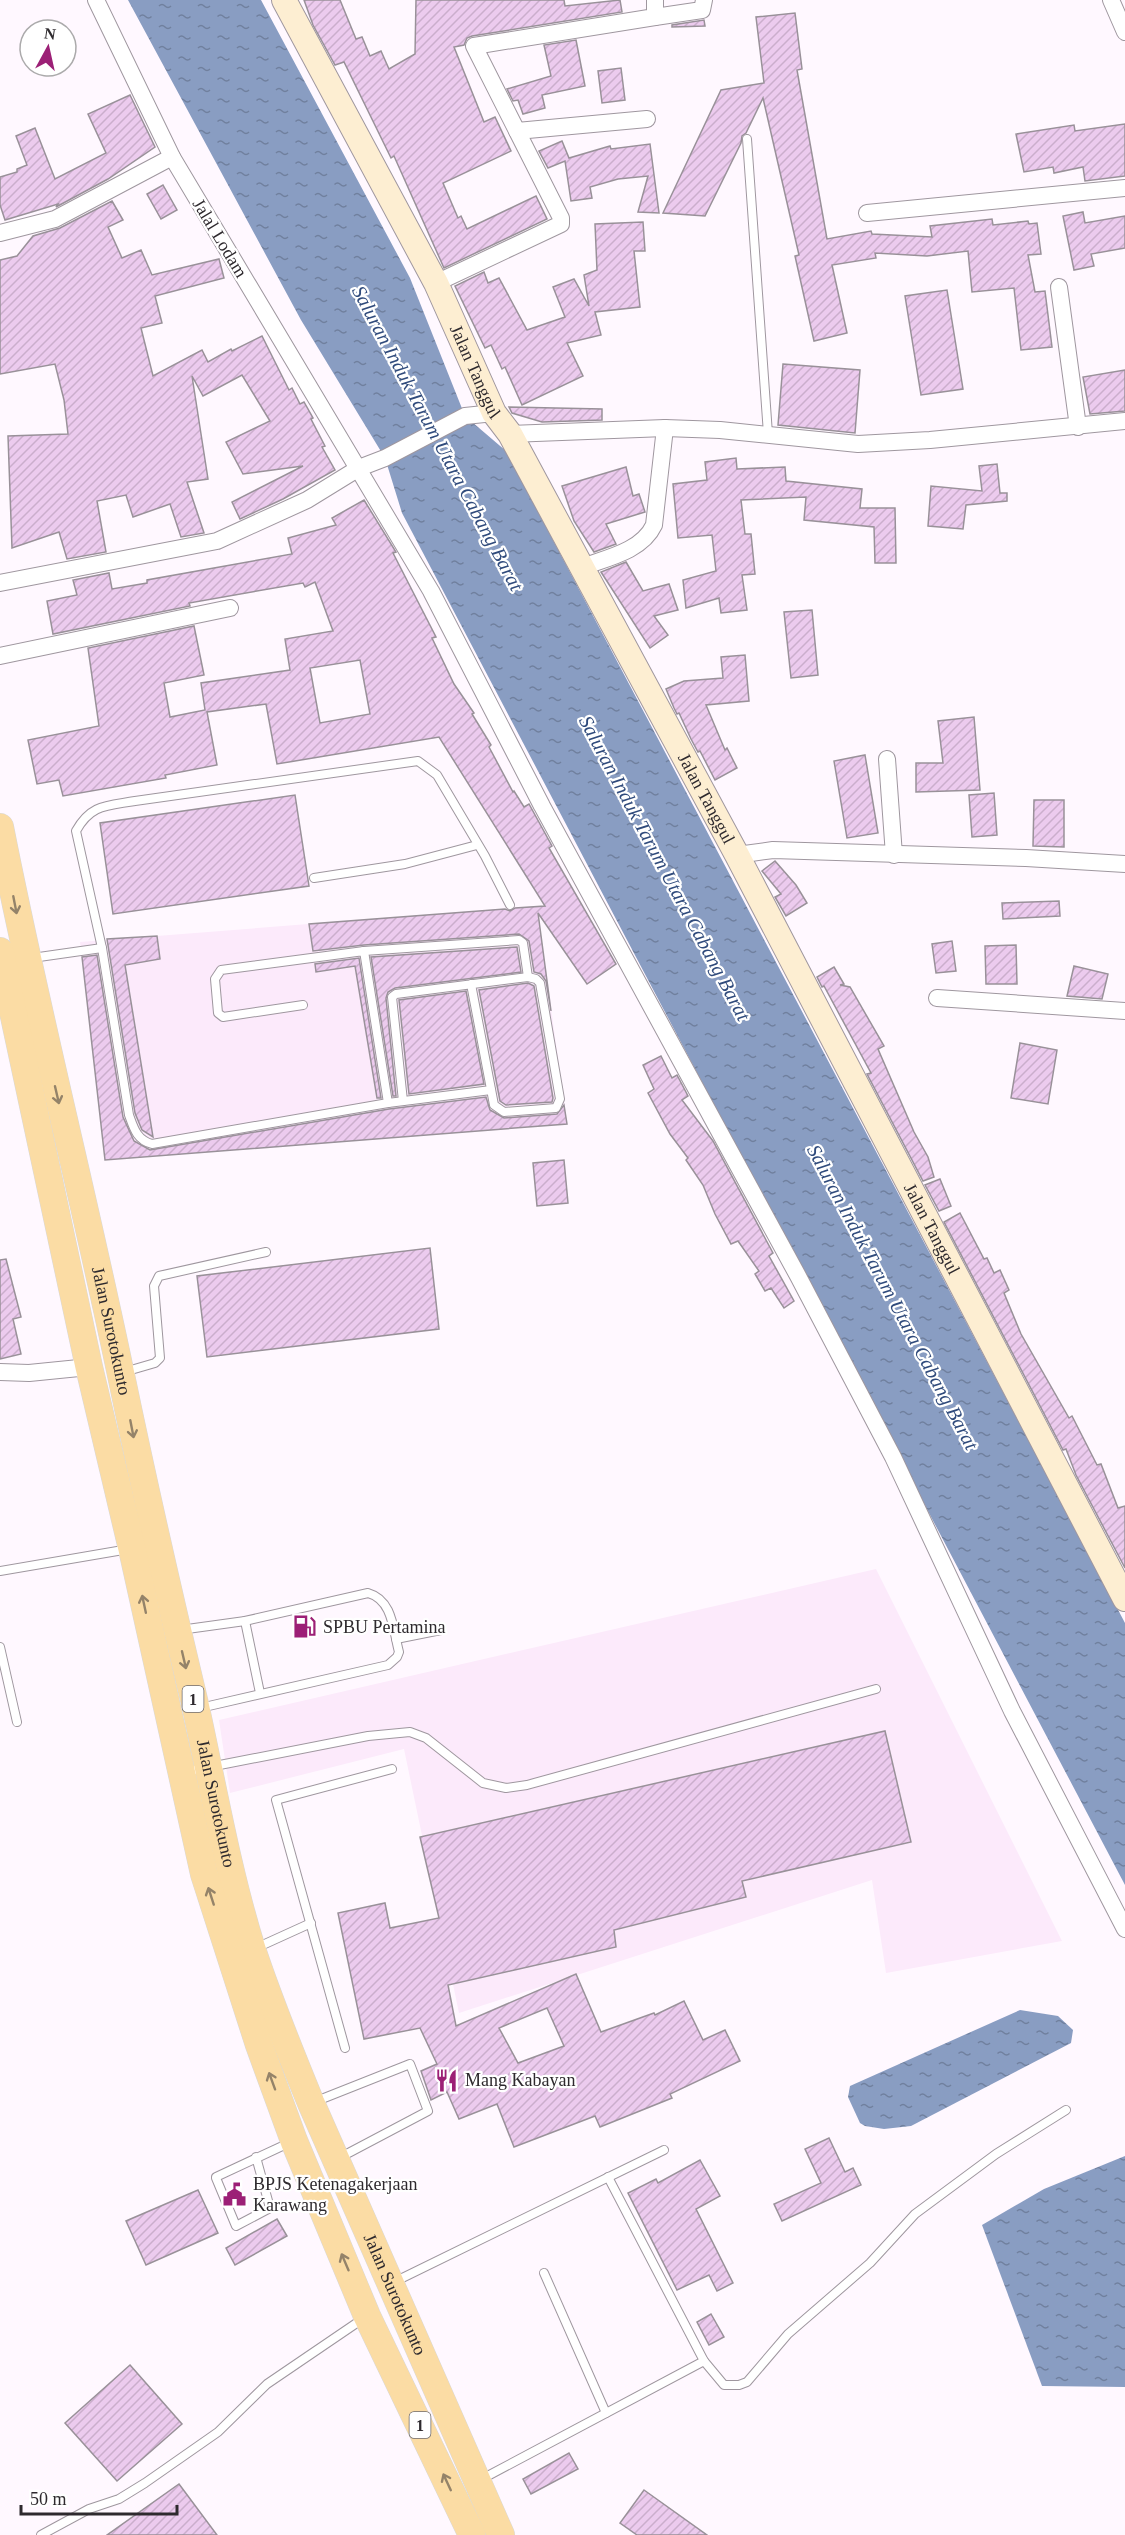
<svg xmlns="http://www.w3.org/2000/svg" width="1125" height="2535" viewBox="0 0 1125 2535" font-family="Georgia,serif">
<defs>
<pattern id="water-ripples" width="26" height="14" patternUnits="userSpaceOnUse" patternTransform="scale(1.5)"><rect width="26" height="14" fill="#899dc2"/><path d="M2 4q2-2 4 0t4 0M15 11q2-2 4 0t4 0" fill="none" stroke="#70809e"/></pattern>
<pattern id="building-hatch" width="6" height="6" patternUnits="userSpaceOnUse" patternTransform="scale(1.5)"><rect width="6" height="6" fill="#eccbee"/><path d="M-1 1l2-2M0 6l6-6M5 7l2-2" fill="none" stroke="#cbaecc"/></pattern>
</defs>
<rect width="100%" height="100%" fill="#fff8ff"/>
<g fill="#fceafb">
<polygon points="537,906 567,1124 105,1160 80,942"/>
<polygon points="876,1569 1062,1941 886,1973 872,1880 459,2013 404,1749 230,1793 219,1720"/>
</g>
<g fill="url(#water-ripples)">
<polygon points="128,0 261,0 410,278 465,416 506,451 1125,1623 1125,1885 402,513 385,458 301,320"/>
<polygon points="1020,2010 1058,2016 1073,2030 1071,2043 911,2126 884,2129 865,2126 860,2123 848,2097 850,2086"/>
<polygon points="1125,2156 1125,2387 1042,2386 982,2225 1044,2189"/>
</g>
<g fill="url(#building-hatch)" stroke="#999199" stroke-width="1.5" fill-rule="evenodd">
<polygon points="304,0 340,0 356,39 362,37 370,56 381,51 389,69 415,54 416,0 564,0 565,6 620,0 622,12 472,36 467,38 464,45 454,47 484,122 495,117 511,151 443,183 458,218 461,216 467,229 536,196 547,219 444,268 394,156 391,158 344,62 335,65 313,25"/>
<polygon points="795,13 802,69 797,70 827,239 871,231 872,234 932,237 930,226 992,219 993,225 1028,221 1029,224 1037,223 1041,254 1028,255 1035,292 1045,291 1052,347 1021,350 1014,288 972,292 968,251 927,256 875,253 876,258 832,265 847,333 814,341 795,256 799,255 763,98 746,133 742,136 741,143 705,216 663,213 721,90 764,83 756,17"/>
<polygon points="704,20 705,26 672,27 672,25"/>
<polygon points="576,40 585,86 542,95 545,108 523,114 518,100 513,101 507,89 551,76 544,45"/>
<polygon points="621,68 625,100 602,103 598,71"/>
<polygon points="130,95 155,147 108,179 56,207 58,204 5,220 0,205 0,177 17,172 17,169 27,165 16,136 35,128 55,179 106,153 88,114"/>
<polygon points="1125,124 1125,176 1085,181 1083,167 1054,173 1053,167 1024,172 1016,134 1074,125 1075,131"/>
<polygon points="562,141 569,158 610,146 611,149 650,144 659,213 638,212 648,176 618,179 590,187 592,198 571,201 565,161 548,168 539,151"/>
<polygon points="163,185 177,210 161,219 147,194"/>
<polygon points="112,201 123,220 108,227 122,258 141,250 152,275 219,259 224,278 155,296 162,323 141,328 153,376 202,350 208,362 231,349 232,351 262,336 289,390 292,388 300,404 304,402 313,418 311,419 325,446 322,447 335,470 283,499 240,519 232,502 303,466 243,474 226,442 270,421 242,375 203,396 192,376 208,479 187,482 204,533 181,537 170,504 133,517 126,495 97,501 106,552 67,559 59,532 12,548 8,436 68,434 64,400 55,364 0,374 0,260 17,256 33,236 60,228"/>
<polygon points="1083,212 1085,223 1125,216 1125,248 1091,254 1094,266 1074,270 1063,216"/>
<polygon points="643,222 645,251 634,251 640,307 595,312 601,335 567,343 583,376 522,405 505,367 502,369 491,345 485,348 455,286 484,272 488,283 499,278 527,330 565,317 553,287 574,279 589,306 584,275 597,270 595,224"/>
<polygon points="947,290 963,389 921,395 905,296"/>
<polygon points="783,364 860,370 855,433 778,425"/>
<polygon points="1125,370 1125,411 1090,414 1083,377"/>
<polygon points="509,407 602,409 602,420 542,422 512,413"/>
<polygon points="736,458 737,469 785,467 786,481 862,489 860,508 895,508 896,563 875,563 874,527 804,520 806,497 741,500 745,534 751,534 755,574 742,575 747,610 721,613 719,598 686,608 683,580 716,571 712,535 678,538 673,484 707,480 705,462"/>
<polygon points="997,464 1000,493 1007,493 1007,501 966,505 963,529 928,526 931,486 982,491 979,466"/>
<polygon points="626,467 633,496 639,494 645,512 606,524 616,544 594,552 574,521 562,486"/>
<path d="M364,500L396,552L393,553L436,637L432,638L454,684L474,713L472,714L491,745L489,747L513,792L514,791L524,807L529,804L552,846L549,848L616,964L587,984L538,913L551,1011L546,981L541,974L534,972L529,941L519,934L364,945L313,951L309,924L505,909L510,911L515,908L545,906L439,737L277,764L266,704L207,712L217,765L165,775L166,778L63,796L59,780L37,784L28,740L99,726L88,648L194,626L204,675L164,683L170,717L205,710L201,683L290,670L285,639L333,631L315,582L305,587L303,583L189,603L190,606L53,634L47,601L77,595L73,580L109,573L112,589L147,583V580L292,554L288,538L336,525L332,518ZM360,660L370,714L320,723L310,668Z"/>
<polygon points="626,562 643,591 669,584 678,610 654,616 668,635 650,648 601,572"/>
<polygon points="812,610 818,675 791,678 784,612"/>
<polygon points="745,655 749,701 706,705 725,750 727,748 737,768 715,780 700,751 698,752 691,739 679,713 677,714 674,708 666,689 684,681 723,678 721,657"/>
<polygon points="974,717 980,790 916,792 916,763 943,763 938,721"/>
<polygon points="865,755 878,833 847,838 834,761"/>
<polygon points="994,793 997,835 972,837 969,795"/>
<polygon points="295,795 309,886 113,914 100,823"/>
<polygon points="1034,800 1064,800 1064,847 1033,846"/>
<polygon points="775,861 796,885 807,903 786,916 775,897 781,894 762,871"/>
<polygon points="1059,901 1060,916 1003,919 1002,903"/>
<polygon points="157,936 160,959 125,965 153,1137 142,1130 135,1113 107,939"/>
<polygon points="952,941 956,971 936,973 932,944"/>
<polygon points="1016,945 1017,984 986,984 985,946"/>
<polygon points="517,947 521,972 395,988 388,992 386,998 396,1096 393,1096 371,957"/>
<polygon points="97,955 123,1117 134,1141 150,1150 389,1109 486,1097 490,1110 504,1118 557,1114 564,1105 567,1124 105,1160 82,957"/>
<polygon points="359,958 381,1098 377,1098 355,966 316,972 315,964"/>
<polygon points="1074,966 1108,974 1102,999 1067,996"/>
<polygon points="834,967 844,984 840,985 850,987 884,1046 878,1049 914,1132 928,1157 934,1177 923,1181 867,1074 871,1073 824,986 822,987 817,977"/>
<polygon points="528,983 534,986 553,1098 552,1102 506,1105 500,1101 479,990"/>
<polygon points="466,991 484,1084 409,1094 399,1000"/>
<polygon points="1020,1043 1057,1050 1048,1104 1011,1098"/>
<polygon points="661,1056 672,1078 677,1075 688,1096 682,1100 713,1141 773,1253 769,1256 794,1301 784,1308 771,1288 765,1291 755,1274 759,1271 738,1241 731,1244 715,1214 703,1185 686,1160 688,1158 670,1134 648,1093 654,1089 643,1065"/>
<polygon points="564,1160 568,1203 537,1206 533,1163"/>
<polygon points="940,1179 951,1206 939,1211 925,1185"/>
<polygon points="960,1213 984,1259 987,1258 994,1273 1000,1270 1009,1290 1004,1293 1021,1334 1069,1418 1072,1416 1097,1465 1101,1464 1118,1508 1125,1506 1125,1568 1076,1475 1066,1449 1063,1450 944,1222"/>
<polygon points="430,1248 439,1329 207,1357 197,1276"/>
<polygon points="6,1259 21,1317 13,1319 21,1354 0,1359 0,1260"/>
<path d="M885,1731L911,1842L742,1881L746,1897L614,1930L616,1947L448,1985L456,2026L576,1974L601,2032L654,2013L655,2015L684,2001L703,2040L725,2030L740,2061L670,2094L672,2098L600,2127L595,2116L514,2147L497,2104L459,2119L447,2092L431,2100L421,2071L437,2064L420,2028L364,2039L338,1913L385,1903L390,1928L439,1918L420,1837ZM547,2008L564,2046L518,2063L499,2028Z"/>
<polygon points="829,2138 845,2172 853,2168 861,2185 782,2221 774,2204 821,2183 805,2149"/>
<polygon points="700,2160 720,2196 696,2209 733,2283 717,2291 709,2275 677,2290 628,2193 656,2179 658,2183"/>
<polygon points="198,2190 218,2233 146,2265 126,2221"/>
<polygon points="277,2219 287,2236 235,2265 226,2248"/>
<polygon points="711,2314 724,2337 709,2345 697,2322"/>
<polygon points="130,2365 182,2424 117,2481 65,2423"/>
<polygon points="569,2453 578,2469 531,2494 523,2479"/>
<polygon points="179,2484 217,2535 107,2535"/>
<polygon points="644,2490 707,2535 637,2535 620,2523"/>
</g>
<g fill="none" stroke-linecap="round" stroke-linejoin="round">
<defs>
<g id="lane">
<polyline points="747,139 768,434"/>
<polyline points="314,878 405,864 477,845"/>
<polyline points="364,951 519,940 523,943 528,977"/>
<polyline points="32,958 102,948"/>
<path d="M303,1005L223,1017L218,1013L215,979L221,970L364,951L388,1103L152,1144C137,1140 134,1129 129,1115L102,948L76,831C91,804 107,806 135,801L418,761L437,775L485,856L510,905"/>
<polyline points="403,1101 392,997 396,994 528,977 536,979 540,983 560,1099 556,1108 504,1112 494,1105 471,984"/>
<polyline points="388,1103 491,1090"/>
<polyline points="124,1372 155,1363 160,1358 154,1286 159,1276 266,1252"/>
<polyline points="0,1571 129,1549"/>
<polyline points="245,1621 260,1693"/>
<path d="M180,1630L245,1621L368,1593C393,1600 393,1630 399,1652L397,1657L388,1665L200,1708"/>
<polyline points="396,1639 441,1630"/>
<polyline points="0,1647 17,1722"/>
<polyline points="184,1772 368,1736 410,1732 426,1738 483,1783 506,1788 527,1785 876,1689"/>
<polyline points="256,1948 311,1923"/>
<polyline points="345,2048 276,1800 392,1769"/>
<polyline points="314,2102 410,2064 428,2111 339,2158"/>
<polyline points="256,2157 270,2208 236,2226 216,2178 216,2177 291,2142"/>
<polyline points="608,2177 704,2361 724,2385 739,2385 747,2382 788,2334 870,2263 915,2214 996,2154 1066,2110"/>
<polyline points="544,2273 606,2413"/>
<polyline points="392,2283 664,2150"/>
<polyline points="480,2480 704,2361"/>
<polyline points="41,2535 89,2509 119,2499 145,2483 218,2432 267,2384 364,2318"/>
</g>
<g id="street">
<polyline points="96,0 172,157 431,591 542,806 798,1276 893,1457 1012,1711 1125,1929"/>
<polyline points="1111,0 1125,32"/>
<polyline points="655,17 702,10 704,0"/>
<polyline points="517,131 647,119"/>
<polyline points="867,213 1125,188"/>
<polyline points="0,233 55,219 172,157"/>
<polyline points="436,283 561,224 561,218 474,46 655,17 655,0"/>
<polyline points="1059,287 1078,427"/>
<polyline points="510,434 665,428 720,430 858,444 930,440 1125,421"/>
<path d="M582,567C607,558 642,551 654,525L665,428"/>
<polyline points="0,583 217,541 307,500 359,468 385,458 465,416 494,413"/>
<polyline points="0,656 230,608"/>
<polyline points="887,759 894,855"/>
<polyline points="737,855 773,850 1026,858 1125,864"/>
<polyline points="937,998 1125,1011"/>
<polyline points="0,1372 29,1373 89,1367"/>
</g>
<g id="secondary">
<path id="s1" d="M284,0L436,283L494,413L510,434L737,855L1125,1599"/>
</g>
<g id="primary">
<path id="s2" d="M0,827C36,1011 83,1192 121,1375C144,1486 169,1595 195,1704C213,1786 227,1869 252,1949C269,2001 290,2052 311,2103L501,2535"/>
<polyline points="0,951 89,1367 132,1549 204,1874 259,2045 294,2141 367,2316 472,2535"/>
</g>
</defs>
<use href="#lane" stroke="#9f979f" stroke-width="10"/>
<use href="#street" stroke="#9f979f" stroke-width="18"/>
<use href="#secondary" stroke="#9f979f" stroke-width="26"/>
<use href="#primary" stroke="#d9d9d9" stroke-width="28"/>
<use href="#lane" stroke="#fff" stroke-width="8"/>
<use href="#street" stroke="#fff" stroke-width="16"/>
<use href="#secondary" stroke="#fdeed2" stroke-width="24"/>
<use href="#primary" stroke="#fbdca4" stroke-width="27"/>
</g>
<defs><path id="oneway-shaft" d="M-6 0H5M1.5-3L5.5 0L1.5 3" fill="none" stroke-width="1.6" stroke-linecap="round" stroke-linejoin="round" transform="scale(1.5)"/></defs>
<g stroke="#948369">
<use href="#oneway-shaft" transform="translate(15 905) rotate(79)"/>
<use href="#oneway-shaft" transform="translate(57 1095) rotate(77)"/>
<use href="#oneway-shaft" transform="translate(132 1429) rotate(79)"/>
<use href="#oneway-shaft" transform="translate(144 1604) rotate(-102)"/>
<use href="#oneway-shaft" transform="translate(184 1660) rotate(77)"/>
<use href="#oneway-shaft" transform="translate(211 1896) rotate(-108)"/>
<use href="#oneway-shaft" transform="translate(272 2081) rotate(-110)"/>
<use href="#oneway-shaft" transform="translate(345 2262) rotate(-113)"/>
<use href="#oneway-shaft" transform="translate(447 2482) rotate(-115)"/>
</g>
<defs>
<symbol id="fuel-bare" viewBox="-9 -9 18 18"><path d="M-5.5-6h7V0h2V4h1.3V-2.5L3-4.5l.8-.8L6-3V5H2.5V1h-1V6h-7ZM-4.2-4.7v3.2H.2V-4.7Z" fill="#9c2076" stroke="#fff" stroke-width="2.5" paint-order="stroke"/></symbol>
<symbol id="restaurant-bare" viewBox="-9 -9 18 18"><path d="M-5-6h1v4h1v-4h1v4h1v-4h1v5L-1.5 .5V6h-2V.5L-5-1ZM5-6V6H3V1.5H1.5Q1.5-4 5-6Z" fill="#9c2076" stroke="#fff" stroke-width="2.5" paint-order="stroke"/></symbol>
<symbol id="civic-bare" viewBox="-9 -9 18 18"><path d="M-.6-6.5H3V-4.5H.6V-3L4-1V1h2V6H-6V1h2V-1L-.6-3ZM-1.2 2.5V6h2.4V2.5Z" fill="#9c2076" stroke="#fff" stroke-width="2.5" paint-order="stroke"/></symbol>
</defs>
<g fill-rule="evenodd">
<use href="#fuel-bare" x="288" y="1610" width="33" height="33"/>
<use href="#restaurant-bare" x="430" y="2064" width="33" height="33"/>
<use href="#civic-bare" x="218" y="2178" width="33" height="33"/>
</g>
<g text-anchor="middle" stroke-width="4.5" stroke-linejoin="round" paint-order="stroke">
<g fill="#fff" stroke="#6d6a6d" stroke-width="1.5">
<rect x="182.5" y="1686" width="21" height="26" rx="4.5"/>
<rect x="409.5" y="2412" width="21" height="26" rx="4.5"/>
</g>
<g font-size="16" font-weight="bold" fill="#2e2a2e">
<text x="193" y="1705">1</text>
<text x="420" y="2431">1</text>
</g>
<g font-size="18" fill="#2e2a2e" stroke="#fff">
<text transform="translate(220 238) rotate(59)" y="6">Jalal Lodam</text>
<text dy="6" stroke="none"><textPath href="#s1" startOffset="418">Jalan Tanggul</textPath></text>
<text dy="6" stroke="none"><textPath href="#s1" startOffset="904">Jalan Tanggul</textPath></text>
<text dy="6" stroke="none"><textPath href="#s1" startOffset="1390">Jalan Tanggul</textPath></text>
<text dy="6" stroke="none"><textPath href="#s2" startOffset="516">Jalan Surotokunto</textPath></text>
<text dy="6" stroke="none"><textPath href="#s2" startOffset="1000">Jalan Surotokunto</textPath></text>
<text dy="6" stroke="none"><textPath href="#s2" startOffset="1524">Jalan Surotokunto</textPath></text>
</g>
<g font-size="18" fill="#2e2a2e" stroke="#fff" text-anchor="start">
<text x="323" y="1633">SPBU Pertamina</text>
<text x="465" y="2086">Mang Kabayan</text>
<text x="253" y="2190">BPJS Ketenagakerjaan<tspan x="253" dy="21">Karawang</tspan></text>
</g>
<g font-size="20" font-style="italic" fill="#304b7c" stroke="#fff">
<text transform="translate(438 438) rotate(62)" y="7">Saluran Induk Tarum Utara Cabang Barat</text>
<text transform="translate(665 868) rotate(62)" y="7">Saluran Induk Tarum Utara Cabang Barat</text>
<text transform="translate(893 1297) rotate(62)" y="7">Saluran Induk Tarum Utara Cabang Barat</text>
</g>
</g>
<g transform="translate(48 48) rotate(8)"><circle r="28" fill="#ffffff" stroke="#abaaab" stroke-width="1.5"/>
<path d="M0-4.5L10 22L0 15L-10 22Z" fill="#9c2076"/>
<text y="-9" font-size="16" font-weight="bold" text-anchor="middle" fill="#2e2a2e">N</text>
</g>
<path d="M21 2505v9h156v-9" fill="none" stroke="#2e2a2e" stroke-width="3"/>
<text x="30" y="2505" font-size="18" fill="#2e2a2e" stroke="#ffffff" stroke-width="4.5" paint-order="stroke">50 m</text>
</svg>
